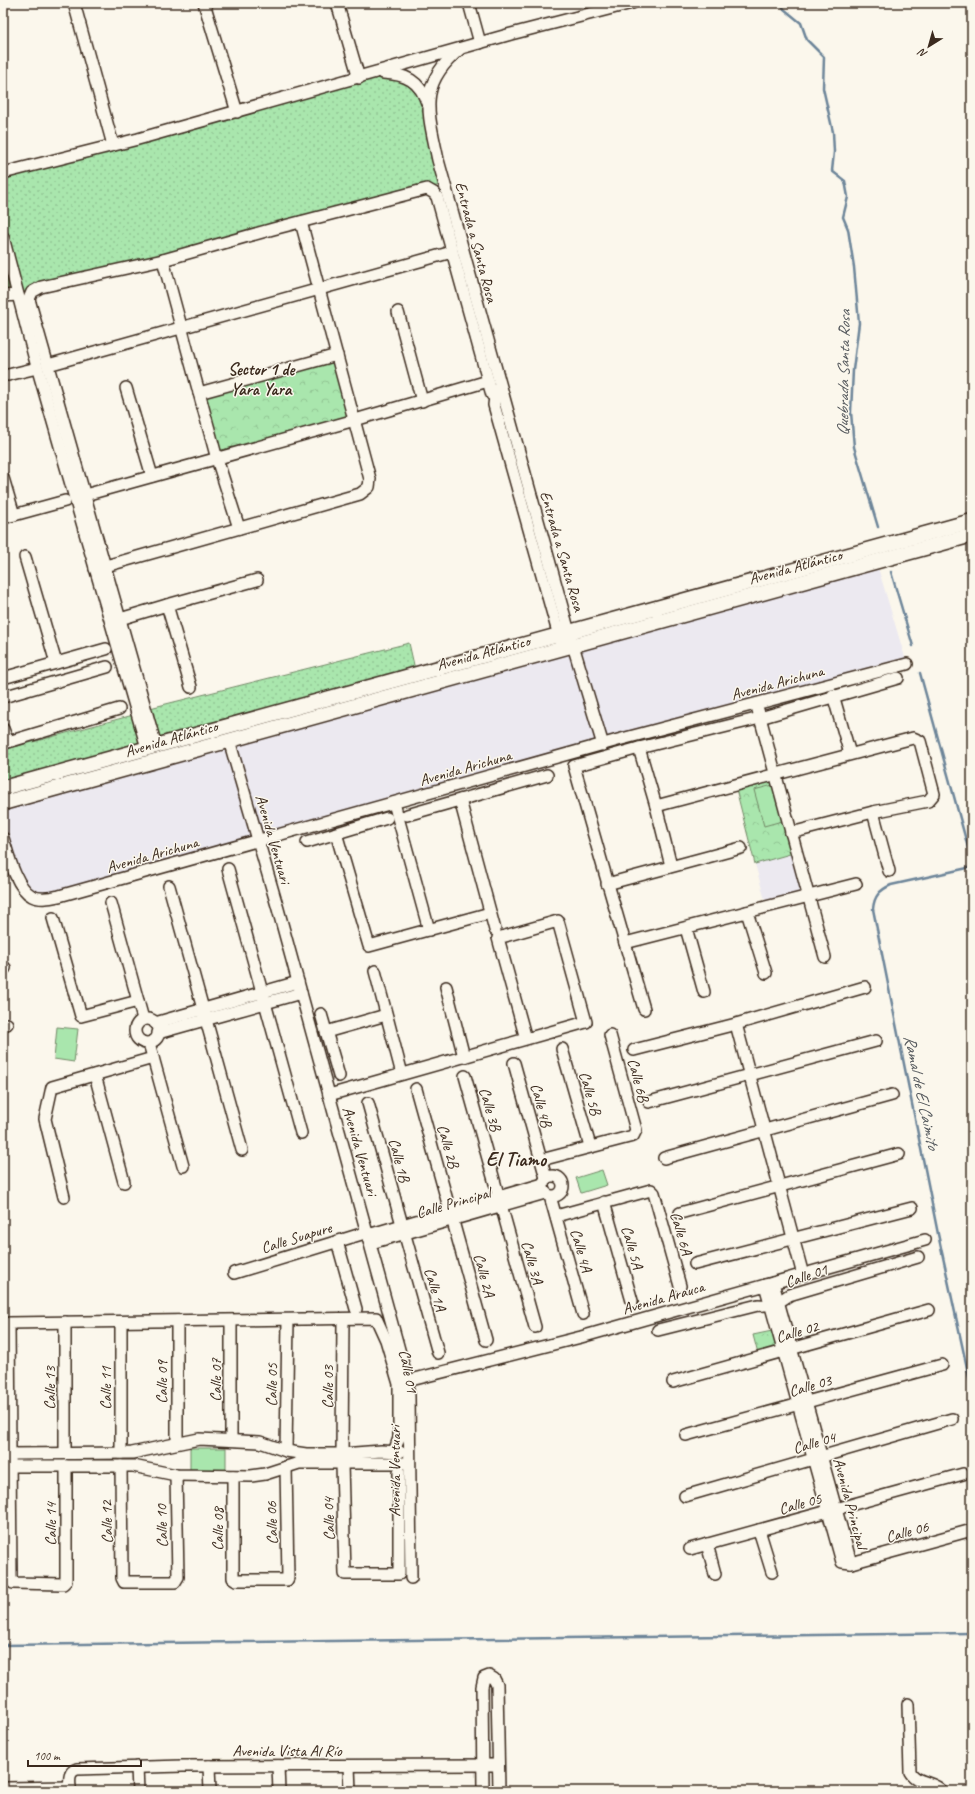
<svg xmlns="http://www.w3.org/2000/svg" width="975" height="1794" viewBox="0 0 975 1794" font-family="Caveat,sans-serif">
<defs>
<pattern id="grass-dots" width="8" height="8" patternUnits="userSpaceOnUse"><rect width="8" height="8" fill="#a9e6ad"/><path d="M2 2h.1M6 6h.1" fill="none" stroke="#92c594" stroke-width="1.8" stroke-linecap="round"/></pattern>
<pattern id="park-crowns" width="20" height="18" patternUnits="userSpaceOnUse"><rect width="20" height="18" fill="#a9e6ad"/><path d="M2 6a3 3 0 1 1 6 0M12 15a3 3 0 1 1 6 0" fill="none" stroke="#92c594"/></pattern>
</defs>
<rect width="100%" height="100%" fill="#fbf7ec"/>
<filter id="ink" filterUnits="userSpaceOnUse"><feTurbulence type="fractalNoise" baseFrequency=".025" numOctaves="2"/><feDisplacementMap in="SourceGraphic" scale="8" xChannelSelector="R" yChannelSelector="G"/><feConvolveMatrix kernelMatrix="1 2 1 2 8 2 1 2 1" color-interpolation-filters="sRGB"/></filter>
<g filter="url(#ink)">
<g fill="#ece9f0">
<polygon points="876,561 907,664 104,884 31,895 3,838 3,803"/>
<polygon points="797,852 809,897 767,907 755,864"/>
</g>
<g fill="url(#grass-dots)" stroke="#728866">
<polygon points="377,73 420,86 444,184 17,295 3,294 3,173"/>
<polygon points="409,643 416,674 3,788 3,750 137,714 146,709"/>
</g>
<g fill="url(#park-crowns)" stroke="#728866">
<polygon points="337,355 355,420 217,459 199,393"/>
<polygon points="775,774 797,852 755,864 735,785"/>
<polygon points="772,1331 777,1350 758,1354 753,1335"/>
</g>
<g fill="#a9e6ad" stroke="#728866">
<polygon points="773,785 782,821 764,826 754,790"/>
<polygon points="57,1027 78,1029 74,1062 54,1059"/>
<polygon points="602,1170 607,1185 581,1193 576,1178"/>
<rect x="190" y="1448" width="36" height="24"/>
</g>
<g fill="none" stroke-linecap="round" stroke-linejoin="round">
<g stroke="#6d8599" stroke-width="2.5">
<polyline points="781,3 784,9 801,23 807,40 824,57 823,88 833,132 834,152 832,171 845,181 848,197 843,217 848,229 854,267 859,323 853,370 851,412 854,447 878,527"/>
<polyline points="891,572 913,646"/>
<polyline points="920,673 972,862"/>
<path d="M972,867L891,885C880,890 874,896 873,909L938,1234L972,1391"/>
<polyline points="3,1645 972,1633"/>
</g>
<defs>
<g id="minor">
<polyline points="74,3 113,145"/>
<polyline points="204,3 237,112"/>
<polyline points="337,3 359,78"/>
<polyline points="469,3 480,43"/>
<path d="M460,49C417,85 428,111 438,160L569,632L603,745"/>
<path d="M383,73C406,74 420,81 427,103"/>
<polyline points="3,173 138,139 511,34 632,3"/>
<polyline points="3,237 34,356 147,748"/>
<polyline points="163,260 217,459 239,528"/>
<polyline points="3,296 18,295"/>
<polyline points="398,312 422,401"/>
<polyline points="48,365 452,252"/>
<polyline points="8,375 37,368"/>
<polyline points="126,388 152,476"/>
<polyline points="498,390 495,397 494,405 561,643"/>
<polyline points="199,393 337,355"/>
<polyline points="3,478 14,515"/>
<polyline points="85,495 355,420 488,381"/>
<polyline points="3,518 65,501"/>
<polyline points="25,557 56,663"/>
<polyline points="95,569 360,494 369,487 370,479 301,222"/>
<polyline points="167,605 257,580"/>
<polyline points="120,619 167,605 191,687"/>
<polyline points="3,678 106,649"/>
<polyline points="833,695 850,754"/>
<polyline points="3,697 107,667"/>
<polyline points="758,710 825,957"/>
<polyline points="3,729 8,742 119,709"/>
<polyline points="229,740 278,909 406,1375 409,1396 411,1578"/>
<polyline points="156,746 30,303 29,299 32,292 41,287 163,260 273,229 427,189 434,193 437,197 492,395"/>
<polyline points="639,748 656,806 671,866"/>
<polyline points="460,800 495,930"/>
<polyline points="394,803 429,930"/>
<polyline points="656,806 913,738 920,741 934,794 928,801 873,812 791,833"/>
<polyline points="873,812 889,871"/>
<polyline points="407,815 547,775"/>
<polyline points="336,833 369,946 490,913"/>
<path d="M3,838C8,854 16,888 32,896C40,900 51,898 59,896L618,740L907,664"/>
<polyline points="307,842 387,818"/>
<polyline points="228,869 301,1133"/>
<polyline points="607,884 741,848"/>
<polyline points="169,886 242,1150"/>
<polyline points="111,903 143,1019"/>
<polyline points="747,912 766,973"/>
<polyline points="53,918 81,1016 138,1001"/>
<polyline points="686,928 704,992"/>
<polyline points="625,943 856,884"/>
<polyline points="3,969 5,968"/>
<polyline points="375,971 402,1074"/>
<polyline points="446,987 464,1057"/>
<polyline points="644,1009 574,766 639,748 760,718 898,678"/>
<polyline points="321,1014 339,1076"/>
<circle cx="147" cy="1031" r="12"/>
<polyline points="155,1023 298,982"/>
<polyline points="736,1024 803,1275"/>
<polyline points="3,1025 7,1024"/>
<polyline points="326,1032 386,1015"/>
<polyline points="158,1033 301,993"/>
<polyline points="149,1043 183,1166"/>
<polyline points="562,1049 590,1146"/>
<polyline points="634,1050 736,1024 865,987"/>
<polyline points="514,1063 546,1178"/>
<polyline points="95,1075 124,1182"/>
<polyline points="465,1076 535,1327"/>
<polyline points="416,1089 486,1340"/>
<polyline points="329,1095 586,1022 558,921 498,938 526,1039"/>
<polyline points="649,1102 876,1041"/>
<polyline points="368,1103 438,1353"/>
<polyline points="664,1158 892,1095"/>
<polyline points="541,1160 633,1136 636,1130 610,1035"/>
<circle cx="553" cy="1186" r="10"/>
<polyline points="550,1196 583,1314"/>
<polyline points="64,1197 45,1119 52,1087 153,1058"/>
<polyline points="604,1202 632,1301"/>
<polyline points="680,1213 899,1154"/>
<polyline points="556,1216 651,1190 654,1193 680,1286"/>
<polyline points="368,1235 543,1184"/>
<polyline points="337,1241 356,1309"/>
<polyline points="371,1243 545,1193"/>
<polyline points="695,1264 912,1208"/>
<polyline points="234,1273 368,1232"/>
<polyline points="773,1283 851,1563"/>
<polyline points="765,1285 842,1562 851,1563 972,1530"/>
<polyline points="177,1321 177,1443"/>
<polyline points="231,1321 231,1440"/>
<polyline points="121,1322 121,1453"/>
<path d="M658,1330L758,1305C772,1306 778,1303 789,1295L918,1257"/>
<polyline points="407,1381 581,1337 925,1240"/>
<polyline points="673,1382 929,1310"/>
<polyline points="686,1435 942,1365"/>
<polyline points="286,1451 288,1320"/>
<polyline points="65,1453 65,1322"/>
<polyline points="10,1454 132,1453 199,1439 260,1442 286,1451 306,1454 342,1454 381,1451 400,1452"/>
<polyline points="342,1454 343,1320"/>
<polyline points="342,1464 345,1574 399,1574 399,1472"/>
<polyline points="10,1466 133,1466 176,1475 251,1476 265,1474 299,1463 409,1463"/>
<polyline points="66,1466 66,1581 63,1584 13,1583 11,1578 9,1323 376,1318 386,1340 399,1384 399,1438 394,1452"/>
<polyline points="121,1466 122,1578 124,1582 175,1582 178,1577 176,1475"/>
<polyline points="233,1476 233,1578 236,1580 287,1580 288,1578 286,1467"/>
<polyline points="685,1496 952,1419"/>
<polyline points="759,1530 772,1572"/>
<polyline points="707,1544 715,1574"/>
<polyline points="690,1549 963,1474"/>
<path d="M908,1704L910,1772C917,1784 933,1781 942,1791"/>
<polyline points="209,1766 210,1791"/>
<polyline points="278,1766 279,1791"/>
<polyline points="349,1766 350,1791"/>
<polyline points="137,1767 138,1791"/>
<polyline points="6,1788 70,1787"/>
<path d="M70,1791C70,1782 67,1772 77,1769L183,1766L498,1765"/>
<polyline points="483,1791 482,1687 484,1678 489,1676 494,1679 497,1685 499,1791"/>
</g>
<g id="major">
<polyline points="3,788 972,521"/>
<polyline points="3,803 972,535"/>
</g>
</defs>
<use href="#minor" stroke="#3b2a1e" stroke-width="14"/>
<use href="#major" stroke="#3b2a1e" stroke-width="17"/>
<use href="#minor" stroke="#fbf7ec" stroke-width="11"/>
<use href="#major" stroke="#fbf7ec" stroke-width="14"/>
</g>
</g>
<g text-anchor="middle" stroke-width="3" stroke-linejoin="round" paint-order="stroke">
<g font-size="16" fill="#3b2a1e" stroke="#fbf7ec">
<text transform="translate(477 242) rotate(75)" y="6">Entrada a Santa Rosa</text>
<text transform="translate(563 551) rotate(74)" y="6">Entrada a Santa Rosa</text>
<text transform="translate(795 566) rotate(-15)" y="6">Avenida Atlántico</text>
<text transform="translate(483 652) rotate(-15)" y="6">Avenida Atlántico</text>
<text transform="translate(777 682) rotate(-15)" y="6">Avenida Arichuna</text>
<text transform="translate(171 738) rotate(-16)" y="6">Avenida Atlántico</text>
<text transform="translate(465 767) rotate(-16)" y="6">Avenida Arichuna</text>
<text transform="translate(274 839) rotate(74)" y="6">Avenida Ventuari</text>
<text transform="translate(152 854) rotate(-16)" y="6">Avenida Arichuna</text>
<text transform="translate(639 1080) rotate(75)" y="6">Calle 6B</text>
<text transform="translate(591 1093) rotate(74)" y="6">Calle 5B</text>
<text transform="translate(542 1105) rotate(75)" y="6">Calle 4B</text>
<text transform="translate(491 1109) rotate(74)" y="6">Calle 3B</text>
<text transform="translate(449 1146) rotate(74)" y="6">Calle 2B</text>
<text transform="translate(361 1151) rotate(74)" y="6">Avenida Ventuari</text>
<text transform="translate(400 1160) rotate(75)" y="6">Calle 1B</text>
<text transform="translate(453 1202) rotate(-16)" y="6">Calle Principal</text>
<text transform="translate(682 1233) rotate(74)" y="6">Calle 6A</text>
<text transform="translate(296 1237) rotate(-17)" y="6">Calle Suapure</text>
<text transform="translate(633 1247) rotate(74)" y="6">Calle 5A</text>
<text transform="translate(582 1250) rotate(74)" y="6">Calle 4A</text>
<text transform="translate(533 1262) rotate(74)" y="6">Calle 3A</text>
<text transform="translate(485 1275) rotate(75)" y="6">Calle 2A</text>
<text transform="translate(806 1275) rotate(-19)" y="6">Calle 01</text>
<text transform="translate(436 1289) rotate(74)" y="6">Calle 1A</text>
<text transform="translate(663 1297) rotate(-16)" y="6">Avenida Arauca</text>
<text transform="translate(797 1331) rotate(-16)" y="6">Calle 02</text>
<text transform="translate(409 1371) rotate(79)" y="6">Calle 01</text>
<text transform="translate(215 1380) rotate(-90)" y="6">Calle 07</text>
<text transform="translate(161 1382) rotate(-90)" y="6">Calle 09</text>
<text transform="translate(271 1385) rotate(-89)" y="6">Calle 05</text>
<text transform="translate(810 1385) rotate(-16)" y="6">Calle 03</text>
<text transform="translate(327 1387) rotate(-90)" y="6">Calle 03</text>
<text transform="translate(49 1388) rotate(-90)" y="6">Calle 13</text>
<text transform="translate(105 1388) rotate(-90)" y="6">Calle 11</text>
<text transform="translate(814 1442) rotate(-16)" y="6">Calle 04</text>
<text transform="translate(394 1471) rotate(-90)" y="6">Avenida Ventuari</text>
<text transform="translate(800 1503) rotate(-15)" y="6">Calle 05</text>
<text transform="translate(851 1503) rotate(75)" y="6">Avenida Principal</text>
<text transform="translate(328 1519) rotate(-91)" y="6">Calle 04</text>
<text transform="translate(106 1522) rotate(-91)" y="6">Calle 12</text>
<text transform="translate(271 1523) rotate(-91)" y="6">Calle 06</text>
<text transform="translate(50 1524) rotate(-90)" y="6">Calle 14</text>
<text transform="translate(161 1526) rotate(-91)" y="6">Calle 10</text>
<text transform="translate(217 1529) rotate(-90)" y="6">Calle 08</text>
<text transform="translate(907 1531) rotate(-15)" y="6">Calle 06</text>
<text x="287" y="1756">Avenida Vista Al Río</text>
</g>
<g font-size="17" font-weight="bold" fill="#3b2a1e" stroke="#fbf7ec">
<text x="261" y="375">Sector 1 de<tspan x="261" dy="20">Yara Yara</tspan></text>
</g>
<g font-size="17" font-style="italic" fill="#54585c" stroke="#fbf7ec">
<text transform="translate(843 373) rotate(-89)" y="6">Quebrada Santa Rosa</text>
<text transform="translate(922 1092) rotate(78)" y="6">Ramal de El Caimito</text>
</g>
<g font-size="20" font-weight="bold" fill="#3b2a1e" stroke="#fbf7ec">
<text x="516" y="1166">El Tiamo</text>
</g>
</g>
<rect width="975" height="1794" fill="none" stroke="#fbf7ec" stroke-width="16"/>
<rect x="8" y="8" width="959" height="1778" fill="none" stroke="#3b2a1e" stroke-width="1.5" filter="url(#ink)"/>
<g transform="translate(929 46) rotate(217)" stroke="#fbf7ec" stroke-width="3" paint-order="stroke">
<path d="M0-3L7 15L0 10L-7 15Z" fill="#3b2a1e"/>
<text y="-6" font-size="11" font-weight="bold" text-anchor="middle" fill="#3b2a1e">N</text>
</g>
<path d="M28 1760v6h113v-6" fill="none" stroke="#3b2a1e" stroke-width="2"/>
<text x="34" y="1760" font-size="12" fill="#3b2a1e" stroke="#fbf7ec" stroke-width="3" paint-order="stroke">100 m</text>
</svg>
